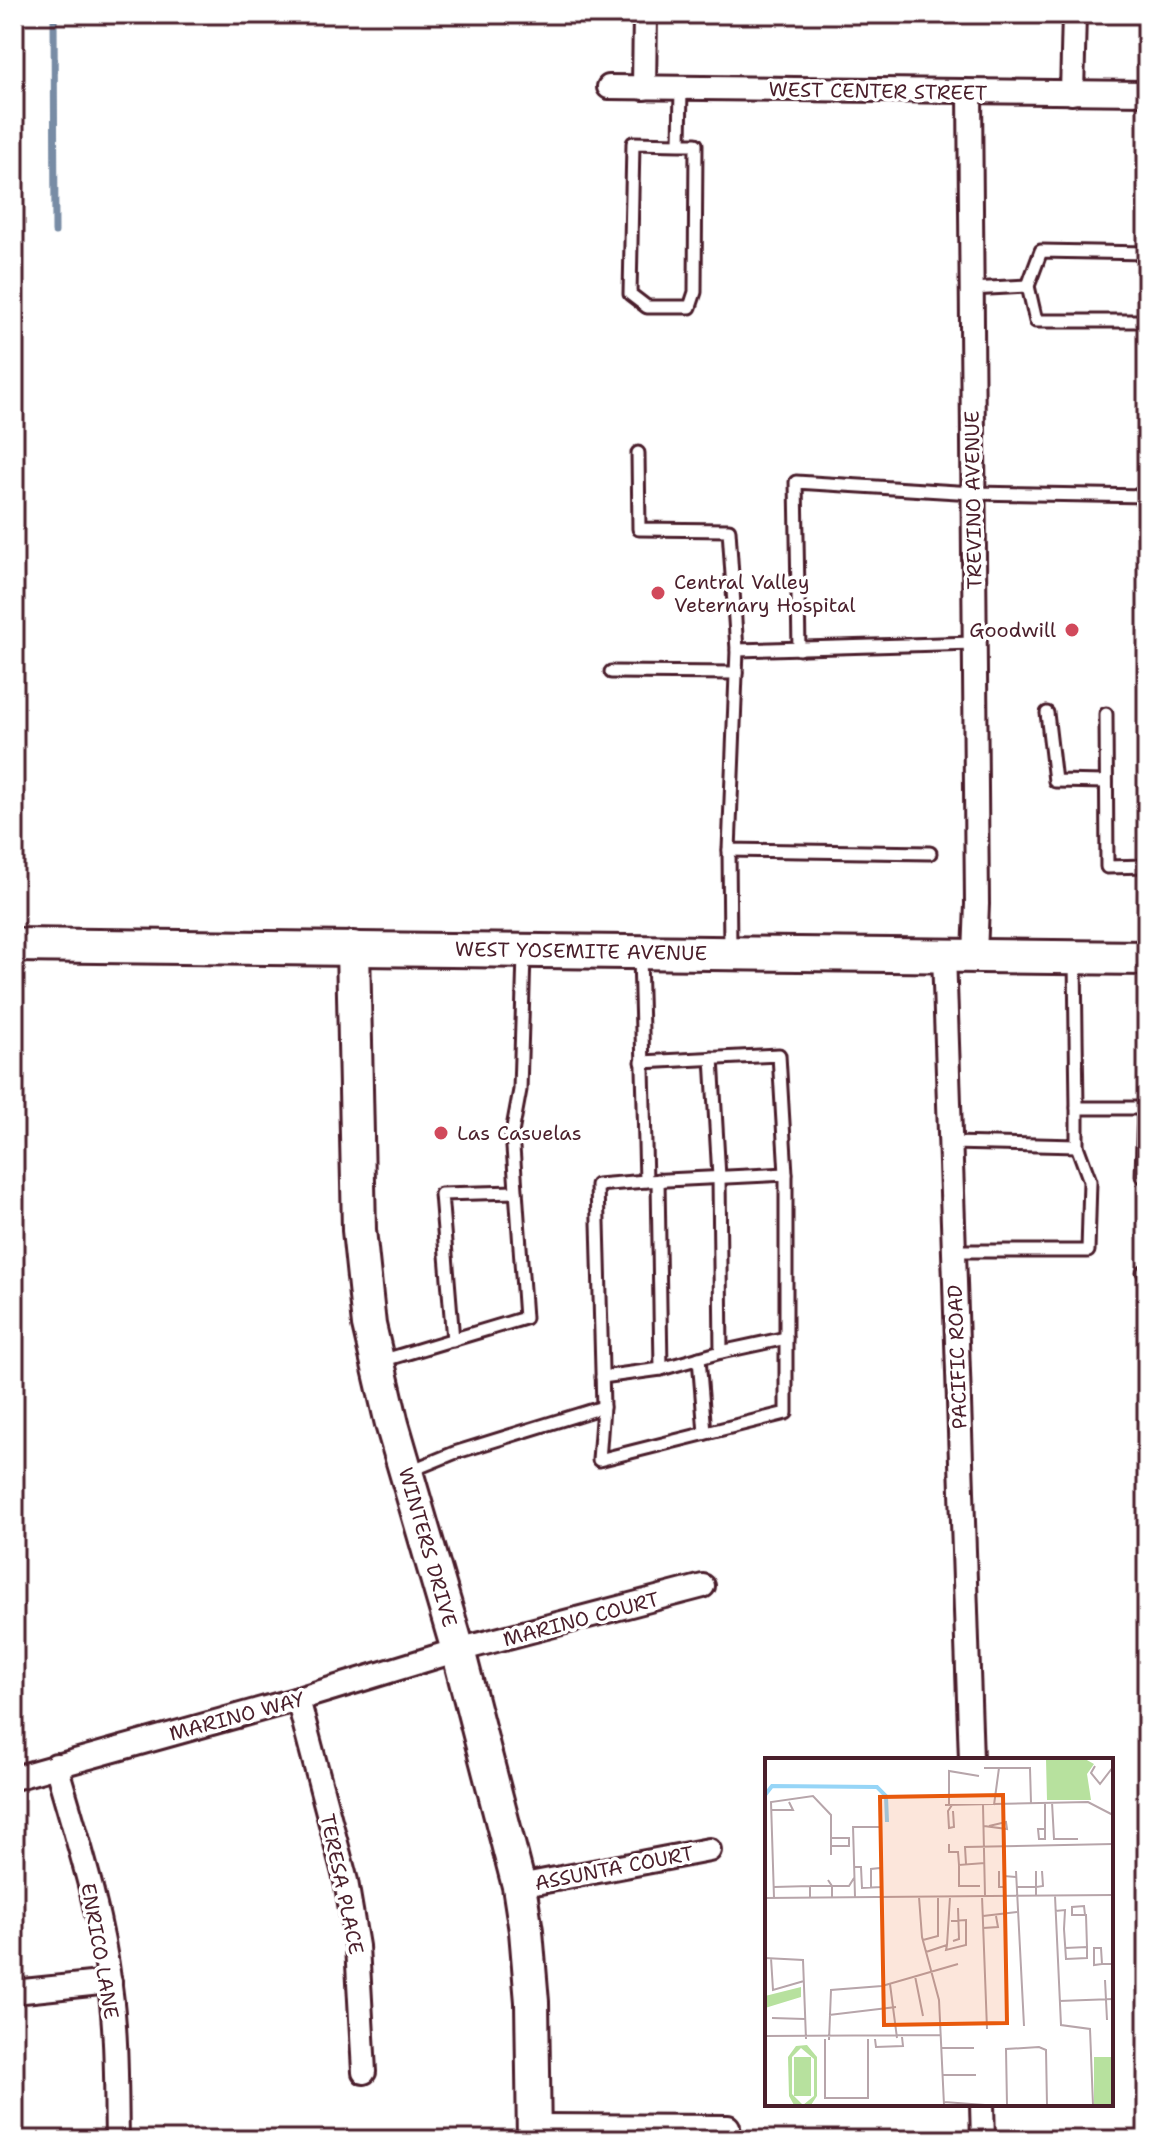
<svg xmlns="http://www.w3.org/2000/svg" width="1161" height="2154" viewBox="0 0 1161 2154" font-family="'Shantell Sans',sans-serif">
<rect width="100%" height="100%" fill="#fff"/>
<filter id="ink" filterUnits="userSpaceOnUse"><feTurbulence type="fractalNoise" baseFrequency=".0125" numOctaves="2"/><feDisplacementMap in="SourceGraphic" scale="16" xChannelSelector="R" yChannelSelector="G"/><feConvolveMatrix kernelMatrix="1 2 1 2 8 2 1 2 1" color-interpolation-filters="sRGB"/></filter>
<g filter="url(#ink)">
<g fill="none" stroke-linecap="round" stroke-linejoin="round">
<polyline stroke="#788ca5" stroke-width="7" points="54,14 55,232"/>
<defs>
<g id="lane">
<polyline points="680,144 696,144 695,292 690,307 647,307 630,294 633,143 680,144 681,88"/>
<polyline points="1147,253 1041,251 1028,286 1036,321 1147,321"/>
<polyline points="971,289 1028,286"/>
<polyline points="638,453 639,529 729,530 737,650 974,643"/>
<polyline points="799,649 796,482 973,493 1147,496"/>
<polyline points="737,650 729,850 930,853"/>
<polyline points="611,672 736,673"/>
<polyline points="1047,713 1055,781 1106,782"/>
<polyline points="1106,714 1107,867 1147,866"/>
<polyline points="729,850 730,949"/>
<polyline points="1075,960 1077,1108"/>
<polyline points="642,1062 779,1055 786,1174"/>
<polyline points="950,1143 1077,1146 1077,1108 1147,1108"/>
<polyline points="1142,1176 1144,1108"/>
<polyline points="954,1251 1088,1251 1090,1181 1077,1146"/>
<polyline points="1143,1272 1147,1272"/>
<polyline points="453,1340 441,1194 516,1192"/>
<polyline points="721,1352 786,1338"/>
<polyline points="699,1358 705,1433"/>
<polyline points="381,1361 525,1318 512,1133 520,1090 524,955"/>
<polyline points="661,1369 721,1352 719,1177 712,1058"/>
<polyline points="602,1377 661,1369 658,1180"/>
<polyline points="603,1407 599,1460 786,1413 786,1174 646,1181"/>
<polyline points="410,1471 454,1453 603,1407 597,1185 646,1181 640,956"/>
</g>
<g id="street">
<polyline points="609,87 1147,93"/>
<polyline points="644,88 645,14"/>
<polyline points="970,93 977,904 975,955"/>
<polyline points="1072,93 1074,14"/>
<polyline points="944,954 971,1760"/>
<polyline points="298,1699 346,1881 357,1946 364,2072"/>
<path d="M56,1765C77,1838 101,1912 110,1986C117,2037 116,2089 117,2140"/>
<polyline points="14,1778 298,1699 458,1650 703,1586"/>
<polyline points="519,1886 709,1850"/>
<polyline points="14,1992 110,1982"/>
<polyline points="982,2104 983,2140"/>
<polyline points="534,2126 728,2127"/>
</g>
<g id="secondary">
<polyline points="14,945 1147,958"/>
<polyline points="353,948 359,1230 369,1325 392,1424 458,1650 519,1886 526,1931 532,2002 534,2140"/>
</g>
</defs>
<use href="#lane" stroke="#4a1f2b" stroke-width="17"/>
<use href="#street" stroke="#4a1f2b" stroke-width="28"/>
<use href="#secondary" stroke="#4a1f2b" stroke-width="38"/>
<use href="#lane" stroke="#fff" stroke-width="11"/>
<use href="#street" stroke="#fff" stroke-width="22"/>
<use href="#secondary" stroke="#fff" stroke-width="32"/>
</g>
</g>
<g fill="#d1495b" stroke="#fff" stroke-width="3">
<circle cx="658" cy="593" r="8"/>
<circle cx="1072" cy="630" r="8"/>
<circle cx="441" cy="1133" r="8"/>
</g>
<g text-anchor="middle" stroke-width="7" stroke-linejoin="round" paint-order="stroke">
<g font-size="20" fill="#4a1f2b" stroke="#fff">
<text transform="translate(878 91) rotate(1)" y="7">WEST CENTER STREET</text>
<text transform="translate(973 500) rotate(-91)" y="7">TREVINO AVENUE</text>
<text transform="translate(581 951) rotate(1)" y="7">WEST YOSEMITE AVENUE</text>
<text transform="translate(957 1357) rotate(-92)" y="7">PACIFIC ROAD</text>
<text transform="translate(428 1547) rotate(74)" y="7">WINTERS DRIVE</text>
<text transform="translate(581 1619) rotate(-15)" y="7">MARINO COURT</text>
<text transform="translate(237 1716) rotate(-15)" y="7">MARINO WAY</text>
<text transform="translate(614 1868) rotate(-11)" y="7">ASSUNTA COURT</text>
<text transform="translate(342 1884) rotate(78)" y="7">TERESA PLACE</text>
<text transform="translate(100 1951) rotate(80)" y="7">ENRICO LANE</text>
</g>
<g font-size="20" fill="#4a1f2b" stroke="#fff" text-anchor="start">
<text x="674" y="589">Central Valley<tspan x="674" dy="23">Veternary Hospital</tspan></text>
<text x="1056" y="637" text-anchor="end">Goodwill</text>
<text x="457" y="1140">Las Casuelas</text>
</g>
</g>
<g transform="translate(765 1758)">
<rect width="348" height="348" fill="#fff"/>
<path d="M281,1H320L329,6L322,16L326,42H282ZM36,229V239L0,250V238ZM42,287L52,299V338L46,347H29L24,338L23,299L31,288ZM36,290L49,301V338L38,347L27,336V299ZM29,299H46V338H29ZM329,299H348V347H329Z" fill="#b7e19e" fill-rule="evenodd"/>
<path fill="none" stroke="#96d5f7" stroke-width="4" d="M0,37L7,28L112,29L121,38L122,64"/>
<path fill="none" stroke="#b7a5aa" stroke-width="2" d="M330,8L326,15L335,26L348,9M219,10H234L229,47M234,10H265L266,45M280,44V81H274L273,71H280M287,44L289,81H313M180,47L323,44L348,57M184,47V13L214,18M187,47L183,53L184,70L189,69L188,53M218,47L220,138M6,52H28L24,44M88,68L90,139M219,68L242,71L241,64L224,68M88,69H116V129L97,130L96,109H89M66,80H84V88H66M184,86V94H193L194,107L220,105M201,106L200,89L348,86M194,107V128H215M234,113V129H239V118L251,119M251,113L259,268M63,122L67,128H84L89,120M45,128H67V139M9,129L45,128V139M106,129V111L115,110M251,129H271V113M217,138L222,271M271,138V129L278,128L277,113M290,138L296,267L325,271L328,347M154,139L157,179L174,242L179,347M0,140L348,137M9,140L6,44L48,38L66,57V97M290,153L300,152L299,171L301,201L322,200V189L300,190M320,157L319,148L307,149V157H321L322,189M218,158L252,154M218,170L233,169L231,158M158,182L173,178V139M188,183L194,181L193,150M182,187L181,192L201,187V162L186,163M161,194L182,187L185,139M0,200L38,202L41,281M6,200L8,232L39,223M337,206L336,190H329V207L337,206H348M150,218L158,258M340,222L342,262M125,226L132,280M294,243L348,241M64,257L131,249M7,260L40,261M0,278L176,277M60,281V340H103V281M110,281L111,289L138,288L137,279M64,282L66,232L117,228L193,206M176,290H209M178,317H211M179,344L220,347M236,347H279M242,347L241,291L274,289L281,292L282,347"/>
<path fill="#e8590c" fill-opacity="0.15" stroke="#e8590c" stroke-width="4" d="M238,37L242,265L119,267L115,39Z"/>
<rect width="348" height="348" fill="none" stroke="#4a1f2b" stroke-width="4"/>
</g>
<rect width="1161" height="2154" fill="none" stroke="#fff" stroke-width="48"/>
<rect x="24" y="24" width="1113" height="2106" fill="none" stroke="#4a1f2b" stroke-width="3" filter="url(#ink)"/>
</svg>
